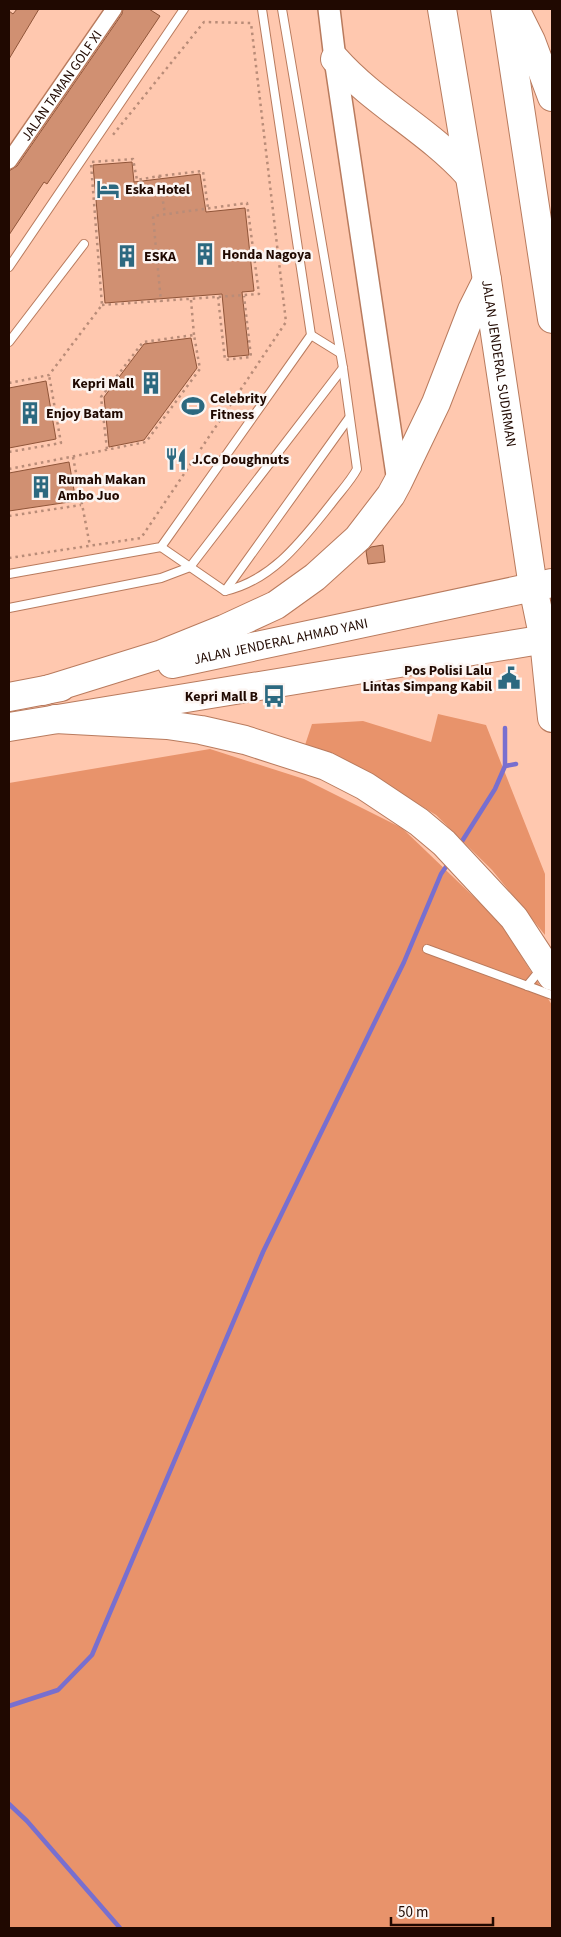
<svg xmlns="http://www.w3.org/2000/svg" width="561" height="1937" viewBox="0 0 561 1937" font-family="'Source Sans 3',sans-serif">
<rect width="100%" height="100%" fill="#ffc8af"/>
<g fill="#e8936b">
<polygon points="438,714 486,725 545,874 545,935 492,870 436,815 369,774 305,745 312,724 363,721 431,742"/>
<polygon points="210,749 304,779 402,828 500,922 552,1005 552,1928 9,1928 9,783"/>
</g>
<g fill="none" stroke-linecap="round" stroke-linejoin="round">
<g stroke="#786fcf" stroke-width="4.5">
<polyline points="505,766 516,764"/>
<polyline points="459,846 495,789 505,766 505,728"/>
<polyline points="9,1706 58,1690 92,1655 263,1252 404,962 441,874 450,861"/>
<polyline points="9,1804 27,1821 120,1928"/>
</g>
</g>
<g fill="#d09072" stroke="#905539">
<polygon points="17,9 39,9 9,59 9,11 13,14"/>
<polygon points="123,9 149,9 160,16 47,184 44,182 9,235 9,171 17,166 122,14"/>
<polygon points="132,162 134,182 200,174 206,212 245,208 254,291 242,292 249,355 228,357 222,294 105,303 93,165"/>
<polygon points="191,338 197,368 144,440 109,447 104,397 144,344"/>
<polygon points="46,381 56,439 9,448 9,388"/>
<polygon points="69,462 76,501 9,511 9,473"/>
<polygon points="383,545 385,562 368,564 366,551 371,547"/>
</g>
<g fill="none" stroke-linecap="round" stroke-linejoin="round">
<defs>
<g id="lane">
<polyline points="9,267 184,9"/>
<polyline points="311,335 340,353"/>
<polyline points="9,342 84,244"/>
<path d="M161,547L225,591C273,580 302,540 331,504C339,493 350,482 357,469L343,368L282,9"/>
<polyline points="9,574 161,547 311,335 262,9"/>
<polyline points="225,591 349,418"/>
<polyline points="9,608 161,578 190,567 343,368"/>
<polyline points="427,949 552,995"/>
<polyline points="527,986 541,969"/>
</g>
<g id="street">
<path id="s1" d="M9,161L114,9"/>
</g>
<polyline id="secondary" points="329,9 335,59 398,482"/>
<g id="highway">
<path id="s2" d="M442,9L487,280L533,587L544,640L552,718"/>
<polyline points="505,9 552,319"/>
<polyline points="515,9 531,41 552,97"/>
<path d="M335,59C374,103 428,130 468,174"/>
<path id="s3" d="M172,664L552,583"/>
<polyline points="43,691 162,654 224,629 276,605 315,577 358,538 391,495 398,482 436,403 472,310 487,280"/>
<polyline points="9,697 61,687"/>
<polyline points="55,719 167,725 201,730 245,740 326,766 365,786 419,822 444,843 514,918 552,976"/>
<polyline points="9,727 552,638"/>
</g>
</defs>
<use href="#lane" stroke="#b97b5e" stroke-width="10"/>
<use href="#street" stroke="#b97b5e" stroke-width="18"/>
<use href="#secondary" stroke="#b97b5e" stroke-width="24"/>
<use href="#highway" stroke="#b97b5e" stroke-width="30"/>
<g stroke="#b98c78" stroke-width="2.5" stroke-dasharray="2.5 4" stroke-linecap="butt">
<polyline points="92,162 133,159 137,180 159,176 165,214"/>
<polyline points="159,176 203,171 208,208"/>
<polyline points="218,297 225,360 251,357 244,296"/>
<polyline points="191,300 194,335"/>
<polyline points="102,305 259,294 247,203 153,216 161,302"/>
<polyline points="9,383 49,375 102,305 91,164"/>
<polyline points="9,452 61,443 49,375"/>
<polyline points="73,457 90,546"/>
<polyline points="9,469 146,442 200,369 194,335 143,342 101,397 107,449"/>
<polyline points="9,516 81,505"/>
<polyline points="9,558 141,538 286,322 251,23 204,22 112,136"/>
</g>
<use href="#lane" stroke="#fff" stroke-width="8"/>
<use href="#street" stroke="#fff" stroke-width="15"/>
<use href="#secondary" stroke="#fff" stroke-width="21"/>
<use href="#highway" stroke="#fff" stroke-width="28"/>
</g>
<defs>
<symbol id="hotel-bare" viewBox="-9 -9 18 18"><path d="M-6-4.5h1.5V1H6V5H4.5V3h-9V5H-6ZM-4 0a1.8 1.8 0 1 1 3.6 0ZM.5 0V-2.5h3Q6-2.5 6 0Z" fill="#2c6980" stroke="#fcf5f2" stroke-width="2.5" paint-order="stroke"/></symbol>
<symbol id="building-bare" viewBox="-9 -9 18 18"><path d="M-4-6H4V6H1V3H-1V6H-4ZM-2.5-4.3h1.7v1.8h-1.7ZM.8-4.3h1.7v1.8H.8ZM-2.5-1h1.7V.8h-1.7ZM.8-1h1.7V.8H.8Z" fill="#2c6980" stroke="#fcf5f2" stroke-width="2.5" paint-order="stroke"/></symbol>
<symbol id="stadium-bare" viewBox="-9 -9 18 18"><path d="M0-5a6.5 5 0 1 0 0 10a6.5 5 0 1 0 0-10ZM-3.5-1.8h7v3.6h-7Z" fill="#2c6980" stroke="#fcf5f2" stroke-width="2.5" paint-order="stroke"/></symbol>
<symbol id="restaurant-bare" viewBox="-9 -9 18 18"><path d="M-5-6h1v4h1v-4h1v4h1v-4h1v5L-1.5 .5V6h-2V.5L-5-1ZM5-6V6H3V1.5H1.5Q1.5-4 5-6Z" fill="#2c6980" stroke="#fcf5f2" stroke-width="2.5" paint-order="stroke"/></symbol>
<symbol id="civic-bare" viewBox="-9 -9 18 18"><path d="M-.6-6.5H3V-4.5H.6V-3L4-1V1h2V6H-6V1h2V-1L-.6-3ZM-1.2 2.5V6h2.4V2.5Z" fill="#2c6980" stroke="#fcf5f2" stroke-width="2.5" paint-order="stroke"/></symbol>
<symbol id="bus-bare" viewBox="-9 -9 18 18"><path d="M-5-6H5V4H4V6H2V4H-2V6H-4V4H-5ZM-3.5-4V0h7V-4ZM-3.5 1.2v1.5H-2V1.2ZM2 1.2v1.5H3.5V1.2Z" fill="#2c6980" stroke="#fcf5f2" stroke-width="2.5" paint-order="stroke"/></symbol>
</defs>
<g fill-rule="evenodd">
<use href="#hotel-bare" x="92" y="173" width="32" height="32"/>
<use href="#building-bare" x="189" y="238" width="32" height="32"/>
<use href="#building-bare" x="111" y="240" width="32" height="32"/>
<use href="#building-bare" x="135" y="367" width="32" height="32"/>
<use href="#stadium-bare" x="177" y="390" width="32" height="32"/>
<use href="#building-bare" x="14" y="397" width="32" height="32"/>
<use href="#restaurant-bare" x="160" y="443" width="32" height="32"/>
<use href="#building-bare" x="25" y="471" width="32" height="32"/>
<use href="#civic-bare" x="493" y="662" width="32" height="32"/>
<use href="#bus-bare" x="258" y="680" width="32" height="32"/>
</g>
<g text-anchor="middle" stroke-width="5" stroke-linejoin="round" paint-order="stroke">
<g font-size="14" fill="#200901" stroke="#fcf5f2">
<text dy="5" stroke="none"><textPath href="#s1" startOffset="92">JALAN TAMAN GOLF XI</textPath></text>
<text dy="5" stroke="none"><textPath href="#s2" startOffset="359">JALAN JENDERAL SUDIRMAN</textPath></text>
<text dy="5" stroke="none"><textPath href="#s3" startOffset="111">JALAN JENDERAL AHMAD YANI</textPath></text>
</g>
<g font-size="14" font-weight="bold" fill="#200901" stroke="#fcf5f2" text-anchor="start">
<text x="125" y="194">Eska Hotel</text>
<text x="222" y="259">Honda Nagoya</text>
<text x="144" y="261">ESKA</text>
<text x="134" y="388" text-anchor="end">Kepri Mall</text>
<text x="210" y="403">Celebrity<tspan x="210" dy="16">Fitness</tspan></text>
<text x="46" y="418">Enjoy Batam</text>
<text x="192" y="464">J.Co Doughnuts</text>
<text x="58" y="484">Rumah Makan<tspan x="58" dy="16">Ambo Juo</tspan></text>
<text x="492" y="675" text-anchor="end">Pos Polisi Lalu<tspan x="492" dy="16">Lintas Simpang Kabil</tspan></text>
<text x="258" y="701" text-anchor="end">Kepri Mall B</text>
</g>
</g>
<rect width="561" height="1937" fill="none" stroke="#200901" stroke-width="20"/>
<path d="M391 1917v8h102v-8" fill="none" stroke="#200901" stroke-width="2.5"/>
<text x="398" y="1917" font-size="15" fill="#200901" stroke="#fcf5f2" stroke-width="4" paint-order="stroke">50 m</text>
</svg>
